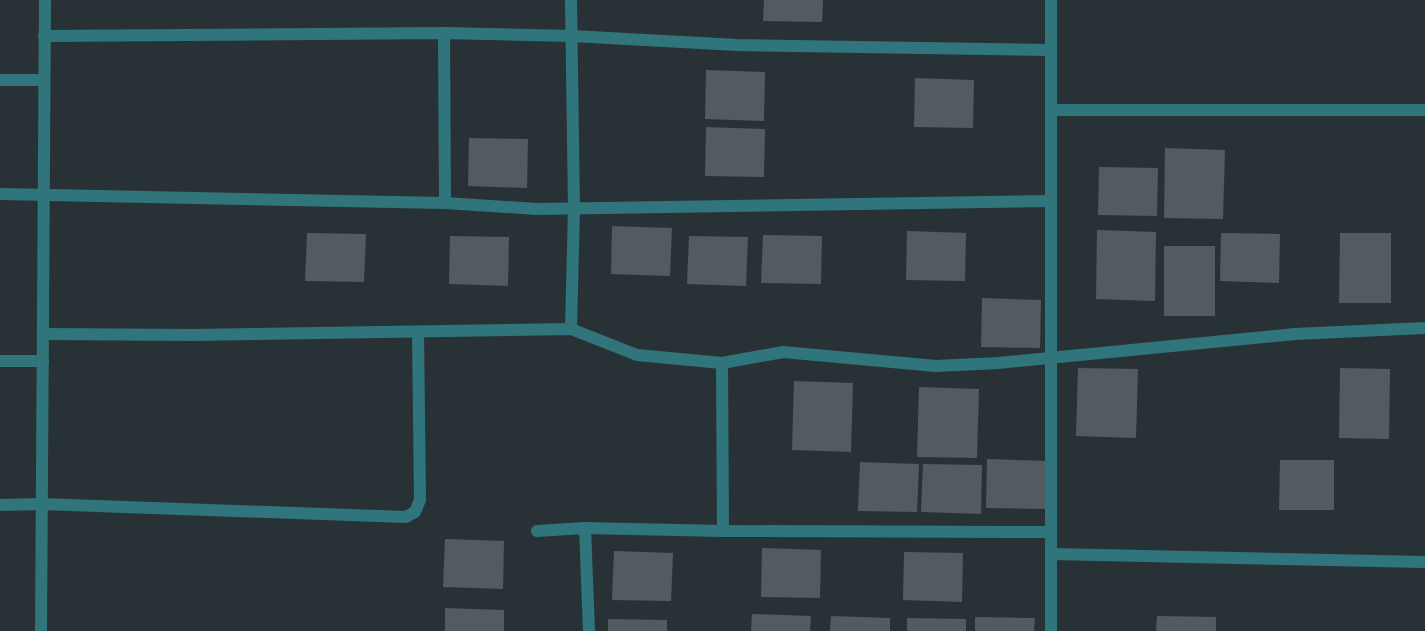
<svg xmlns="http://www.w3.org/2000/svg" width="1425" height="631" viewBox="0 0 1425 631" font-family="Roboto,sans-serif">
<rect width="100%" height="100%" fill="#283236"/>
<g fill="#535b61">
<polygon points="764,0 823,0 822,22 763,21"/>
<polygon points="706,70 765,72 764,121 705,119"/>
<polygon points="915,78 974,80 973,128 914,127"/>
<polygon points="706,127 765,129 764,177 705,176"/>
<polygon points="469,138 528,139 527,188 468,186"/>
<polygon points="1165,148 1225,150 1223,219 1164,218"/>
<polygon points="1099,167 1158,168 1157,216 1098,215"/>
<polygon points="612,226 672,228 670,276 611,274"/>
<polygon points="1097,230 1156,232 1155,301 1096,299"/>
<polygon points="907,231 966,233 965,281 906,280"/>
<polygon points="307,233 366,234 364,282 305,281"/>
<polygon points="1221,233 1280,234 1279,283 1220,281"/>
<polygon points="1340,233 1391,233 1391,303 1339,303"/>
<polygon points="763,235 822,236 821,284 761,283"/>
<polygon points="450,236 509,237 508,286 449,284"/>
<polygon points="689,236 748,237 746,286 687,284"/>
<rect x="1164" y="246" width="51" height="70"/>
<polygon points="982,298 1041,300 1040,348 981,347"/>
<polygon points="1078,368 1138,369 1136,438 1076,436"/>
<polygon points="1340,368 1390,369 1389,439 1339,438"/>
<polygon points="794,381 853,383 851,452 792,450"/>
<polygon points="919,387 979,389 977,458 917,457"/>
<polygon points="987,459 1046,461 1045,509 986,508"/>
<polygon points="1280,460 1334,460 1334,510 1279,510"/>
<polygon points="860,462 919,464 917,512 858,511"/>
<polygon points="923,464 982,465 981,514 921,512"/>
<polygon points="445,539 504,541 503,589 443,587"/>
<polygon points="762,548 821,550 820,598 761,597"/>
<polygon points="614,551 673,553 671,601 612,600"/>
<polygon points="904,552 963,553 962,602 903,600"/>
<polygon points="445,608 504,610 504,631 445,631"/>
<polygon points="752,614 811,616 810,631 751,631"/>
<polygon points="831,616 890,618 890,631 830,631"/>
<polygon points="1157,616 1216,617 1216,631 1156,631"/>
<polygon points="975,617 1035,618 1034,631 975,631"/>
<polygon points="907,618 966,619 966,631 907,631"/>
<polygon points="608,619 667,620 667,631 608,631"/>
</g>
<g fill="none" stroke-linecap="round" stroke-linejoin="round">
<g stroke="#31757c" stroke-width="12">
<polyline points="444,33 445,203"/>
<polyline points="44,36 444,33 572,36 737,45 1051,50"/>
<polyline points="0,80 44,80"/>
<polyline points="1051,110 1425,110"/>
<polyline points="0,194 445,203 537,209 1050,201"/>
<polyline points="571,329 574,209 571,0"/>
<polyline points="43,334 193,335 571,329 637,355 722,363 783,352 936,366 998,363 1295,334 1425,328"/>
<polyline points="0,361 43,361"/>
<polyline points="722,363 723,531"/>
<polyline points="0,505 42,504 406,517 415,512 420,500 418,332"/>
<polyline points="585,528 589,631"/>
<polyline points="537,531 585,528 723,531 1051,532"/>
<polyline points="1051,554 1425,562"/>
<polyline points="41,631 45,0"/>
<polyline points="1051,631 1051,0"/>
</g>
</g>
</svg>
